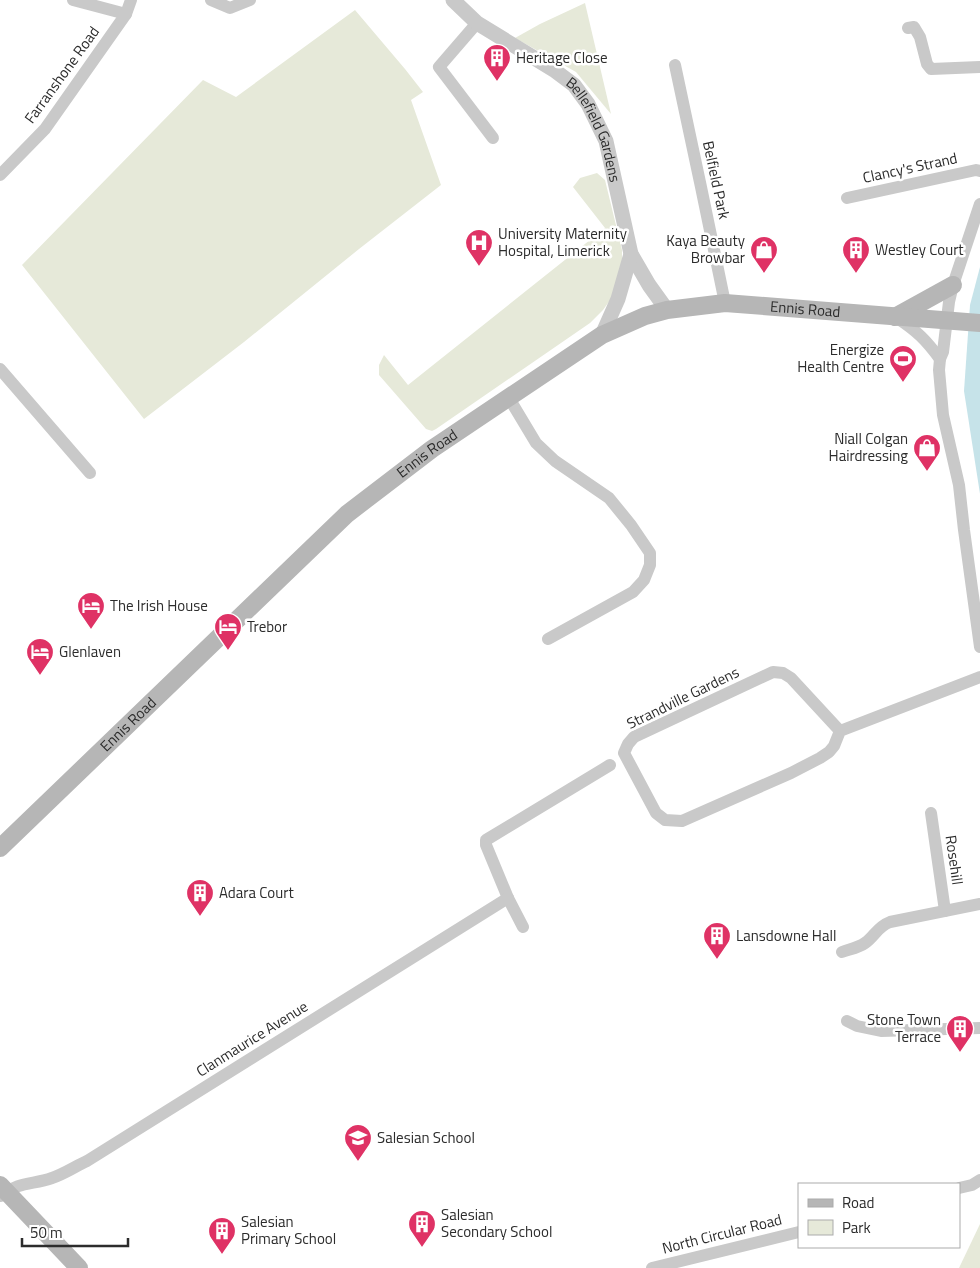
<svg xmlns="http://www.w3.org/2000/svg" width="980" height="1268" viewBox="0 0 980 1268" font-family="'Titillium Web',sans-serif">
<rect width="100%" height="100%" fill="#fff"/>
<g fill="#e6e9d9">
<polygon points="585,3 611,114 576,72 515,38 540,24"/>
<polygon points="355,10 405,69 423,92 411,100 441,185 359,249 244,342 144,419 22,265 203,80 236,97"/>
<polygon points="597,173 605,180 622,250 622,264 613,296 603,310 590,323 436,429 432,431 426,429 379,375 379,365 384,355 408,385 605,228 573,187 580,178"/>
<polygon points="980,1224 980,1268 959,1268"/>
</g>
<polygon fill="#c6e3e9" points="980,267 980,494 964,391 970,305"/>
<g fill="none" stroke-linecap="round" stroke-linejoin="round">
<g stroke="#c9c9c9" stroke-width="12">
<polyline points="73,0 126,14"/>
<polyline points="211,0 230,8 250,0"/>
<polyline points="477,23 439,67 493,138"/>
<polyline points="908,28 914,27 920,37 927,64 931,69 980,67"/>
<polyline points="675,65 701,187 725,303"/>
<polyline points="0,175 45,129 126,14 131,0"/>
<polyline points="847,198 976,170 980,171"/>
<polyline points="980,204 953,285 949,302 943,352 940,359 939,370 943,415 959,485 964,530 980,647"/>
<path d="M897,318C917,331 926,340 940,359"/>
<polyline points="0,369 90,473"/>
<polyline points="509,398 536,443 555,461 609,498 631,525 650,553 650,565 644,580 633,592 548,639"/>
<polyline points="840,731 791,678 783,673 773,672 634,737 628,744 624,753 656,813 665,820 682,821 791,773 820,758 829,752 834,746 840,731 980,677"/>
<polyline points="931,813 945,911"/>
<polyline points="523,927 508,898 486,845 486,840 610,765"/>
<path d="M842,952C850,949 858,948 865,943C875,936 877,927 890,922L980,904"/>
<polyline points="847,1021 857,1026 881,1031 980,1028"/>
<polyline points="959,1188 972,1185 980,1180"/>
<path d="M1,1196C19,1181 33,1185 52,1178C64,1174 76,1166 87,1161L508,898"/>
<polyline points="652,1268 799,1232"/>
</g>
<g stroke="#c9c9c9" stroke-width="15">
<path id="s1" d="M453,0L477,23L554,70L574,85L588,104L606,141L631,254L649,285L667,310"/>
<polyline points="602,335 618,299 631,254"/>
</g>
<g stroke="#b6b6b6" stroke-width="18">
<polyline points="895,317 953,285"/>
<path id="s2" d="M0,848L347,514L432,449L602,335L645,316L667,310L725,303L980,323"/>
<polyline points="0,1185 79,1268"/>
</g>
</g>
<defs>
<symbol id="building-pin" viewBox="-11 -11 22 30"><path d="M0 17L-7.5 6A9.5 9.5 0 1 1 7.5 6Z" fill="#df3265" stroke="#fff"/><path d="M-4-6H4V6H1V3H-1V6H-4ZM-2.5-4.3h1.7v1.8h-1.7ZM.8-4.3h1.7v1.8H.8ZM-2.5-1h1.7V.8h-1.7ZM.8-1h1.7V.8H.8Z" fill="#fff"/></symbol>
<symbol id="hospital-pin" viewBox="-11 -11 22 30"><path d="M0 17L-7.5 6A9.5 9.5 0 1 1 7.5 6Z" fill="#df3265" stroke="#fff"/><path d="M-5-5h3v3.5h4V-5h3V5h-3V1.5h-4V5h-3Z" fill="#fff"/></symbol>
<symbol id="shop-pin" viewBox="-11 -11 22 30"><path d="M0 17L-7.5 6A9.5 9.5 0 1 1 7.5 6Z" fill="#df3265" stroke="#fff"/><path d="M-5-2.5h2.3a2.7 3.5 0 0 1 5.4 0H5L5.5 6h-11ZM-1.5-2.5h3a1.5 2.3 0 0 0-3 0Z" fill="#fff"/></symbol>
<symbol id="stadium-pin" viewBox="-11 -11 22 30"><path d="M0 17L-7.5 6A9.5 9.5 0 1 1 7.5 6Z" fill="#df3265" stroke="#fff"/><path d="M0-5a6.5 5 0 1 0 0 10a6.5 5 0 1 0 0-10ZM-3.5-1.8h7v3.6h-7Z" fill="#fff"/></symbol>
<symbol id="hotel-pin" viewBox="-11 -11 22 30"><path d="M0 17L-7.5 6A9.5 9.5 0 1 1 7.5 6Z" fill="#df3265" stroke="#fff"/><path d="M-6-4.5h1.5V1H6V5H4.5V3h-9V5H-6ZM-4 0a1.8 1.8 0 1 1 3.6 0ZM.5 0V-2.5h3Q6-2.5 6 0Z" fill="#fff"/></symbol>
<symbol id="school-pin" viewBox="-11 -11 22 30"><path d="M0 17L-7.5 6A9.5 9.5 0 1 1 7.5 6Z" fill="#df3265" stroke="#fff"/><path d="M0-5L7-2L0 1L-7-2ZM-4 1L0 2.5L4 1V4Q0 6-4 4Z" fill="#fff"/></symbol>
</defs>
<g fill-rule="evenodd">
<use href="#building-pin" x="481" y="42" width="32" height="43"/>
<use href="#hospital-pin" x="463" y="227" width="32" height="43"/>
<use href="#shop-pin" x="748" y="234" width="32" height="43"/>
<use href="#building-pin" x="840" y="234" width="32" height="43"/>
<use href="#stadium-pin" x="887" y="343" width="32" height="43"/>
<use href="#shop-pin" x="911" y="432" width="32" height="43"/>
<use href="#hotel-pin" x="75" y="590" width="32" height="43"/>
<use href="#hotel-pin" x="212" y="611" width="32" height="43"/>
<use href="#hotel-pin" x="24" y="636" width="32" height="43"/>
<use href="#building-pin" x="184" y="877" width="32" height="43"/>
<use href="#building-pin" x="701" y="920" width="32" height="43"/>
<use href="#building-pin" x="944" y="1013" width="32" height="43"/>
<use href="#school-pin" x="342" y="1122" width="32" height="43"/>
<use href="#building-pin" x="406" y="1208" width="32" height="43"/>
<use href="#building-pin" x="206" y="1215" width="32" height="43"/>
</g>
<g text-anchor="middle" stroke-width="5" stroke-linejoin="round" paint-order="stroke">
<g font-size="15" fill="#2c2c2c" stroke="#fff" text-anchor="start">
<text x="516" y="63">Heritage Close</text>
<text x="498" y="239">University Maternity<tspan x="498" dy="17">Hospital, Limerick</tspan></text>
<text x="745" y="246" text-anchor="end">Kaya Beauty<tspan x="745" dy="17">Browbar</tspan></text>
<text x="875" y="255">Westley Court</text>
<text x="884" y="355" text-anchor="end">Energize<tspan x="884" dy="17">Health Centre</tspan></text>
<text x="908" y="444" text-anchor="end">Niall Colgan<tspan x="908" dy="17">Hairdressing</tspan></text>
<text x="110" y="611">The Irish House</text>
<text x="247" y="632">Trebor</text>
<text x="59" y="657">Glenlaven</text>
<text x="219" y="898">Adara Court</text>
<text x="736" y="941">Lansdowne Hall</text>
<text x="941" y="1025" text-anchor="end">Stone Town<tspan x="941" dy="17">Terrace</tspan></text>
<text x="377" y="1143">Salesian School</text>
<text x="441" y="1220">Salesian<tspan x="441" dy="17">Secondary School</tspan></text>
<text x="241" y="1227">Salesian<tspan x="241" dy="17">Primary School</tspan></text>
</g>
<g font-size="15" fill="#2c2c2c" stroke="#fff">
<text transform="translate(62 75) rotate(-54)" y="5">Farranshone Road</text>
<text dy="5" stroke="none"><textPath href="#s1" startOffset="198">Bellefield Gardens</textPath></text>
<text transform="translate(910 168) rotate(-12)" y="5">Clancy's Strand</text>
<text transform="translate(716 180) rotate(78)" y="5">Belfield Park</text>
<text dy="5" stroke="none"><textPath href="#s2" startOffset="1002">Ennis Road</textPath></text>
<text dy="5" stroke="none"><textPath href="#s2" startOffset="582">Ennis Road</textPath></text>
<text transform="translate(683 698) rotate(-26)" y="5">Strandville Gardens</text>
<text dy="5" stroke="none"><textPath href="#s2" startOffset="178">Ennis Road</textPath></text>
<text transform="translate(954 860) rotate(82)" y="5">Rosehill</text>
<text transform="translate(252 1039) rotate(-32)" y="5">Clanmaurice Avenue</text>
<text transform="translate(722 1234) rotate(-14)" y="5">North Circular Road</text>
</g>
</g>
<rect x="798" y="1183" width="162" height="65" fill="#ffffff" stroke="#ababab"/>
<rect x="808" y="1199" width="25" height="8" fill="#b6b6b6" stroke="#ababab"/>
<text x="842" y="1208" font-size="15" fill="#2c2c2c">Road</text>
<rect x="808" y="1220" width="25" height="15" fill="#e6e9d9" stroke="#ababab"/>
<text x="842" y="1233" font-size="15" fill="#2c2c2c">Park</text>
<path d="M22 1238v8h106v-8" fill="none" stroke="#2c2c2c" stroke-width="2.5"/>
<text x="30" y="1238" font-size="15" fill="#2c2c2c" stroke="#ffffff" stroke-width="4" paint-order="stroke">50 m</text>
</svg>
